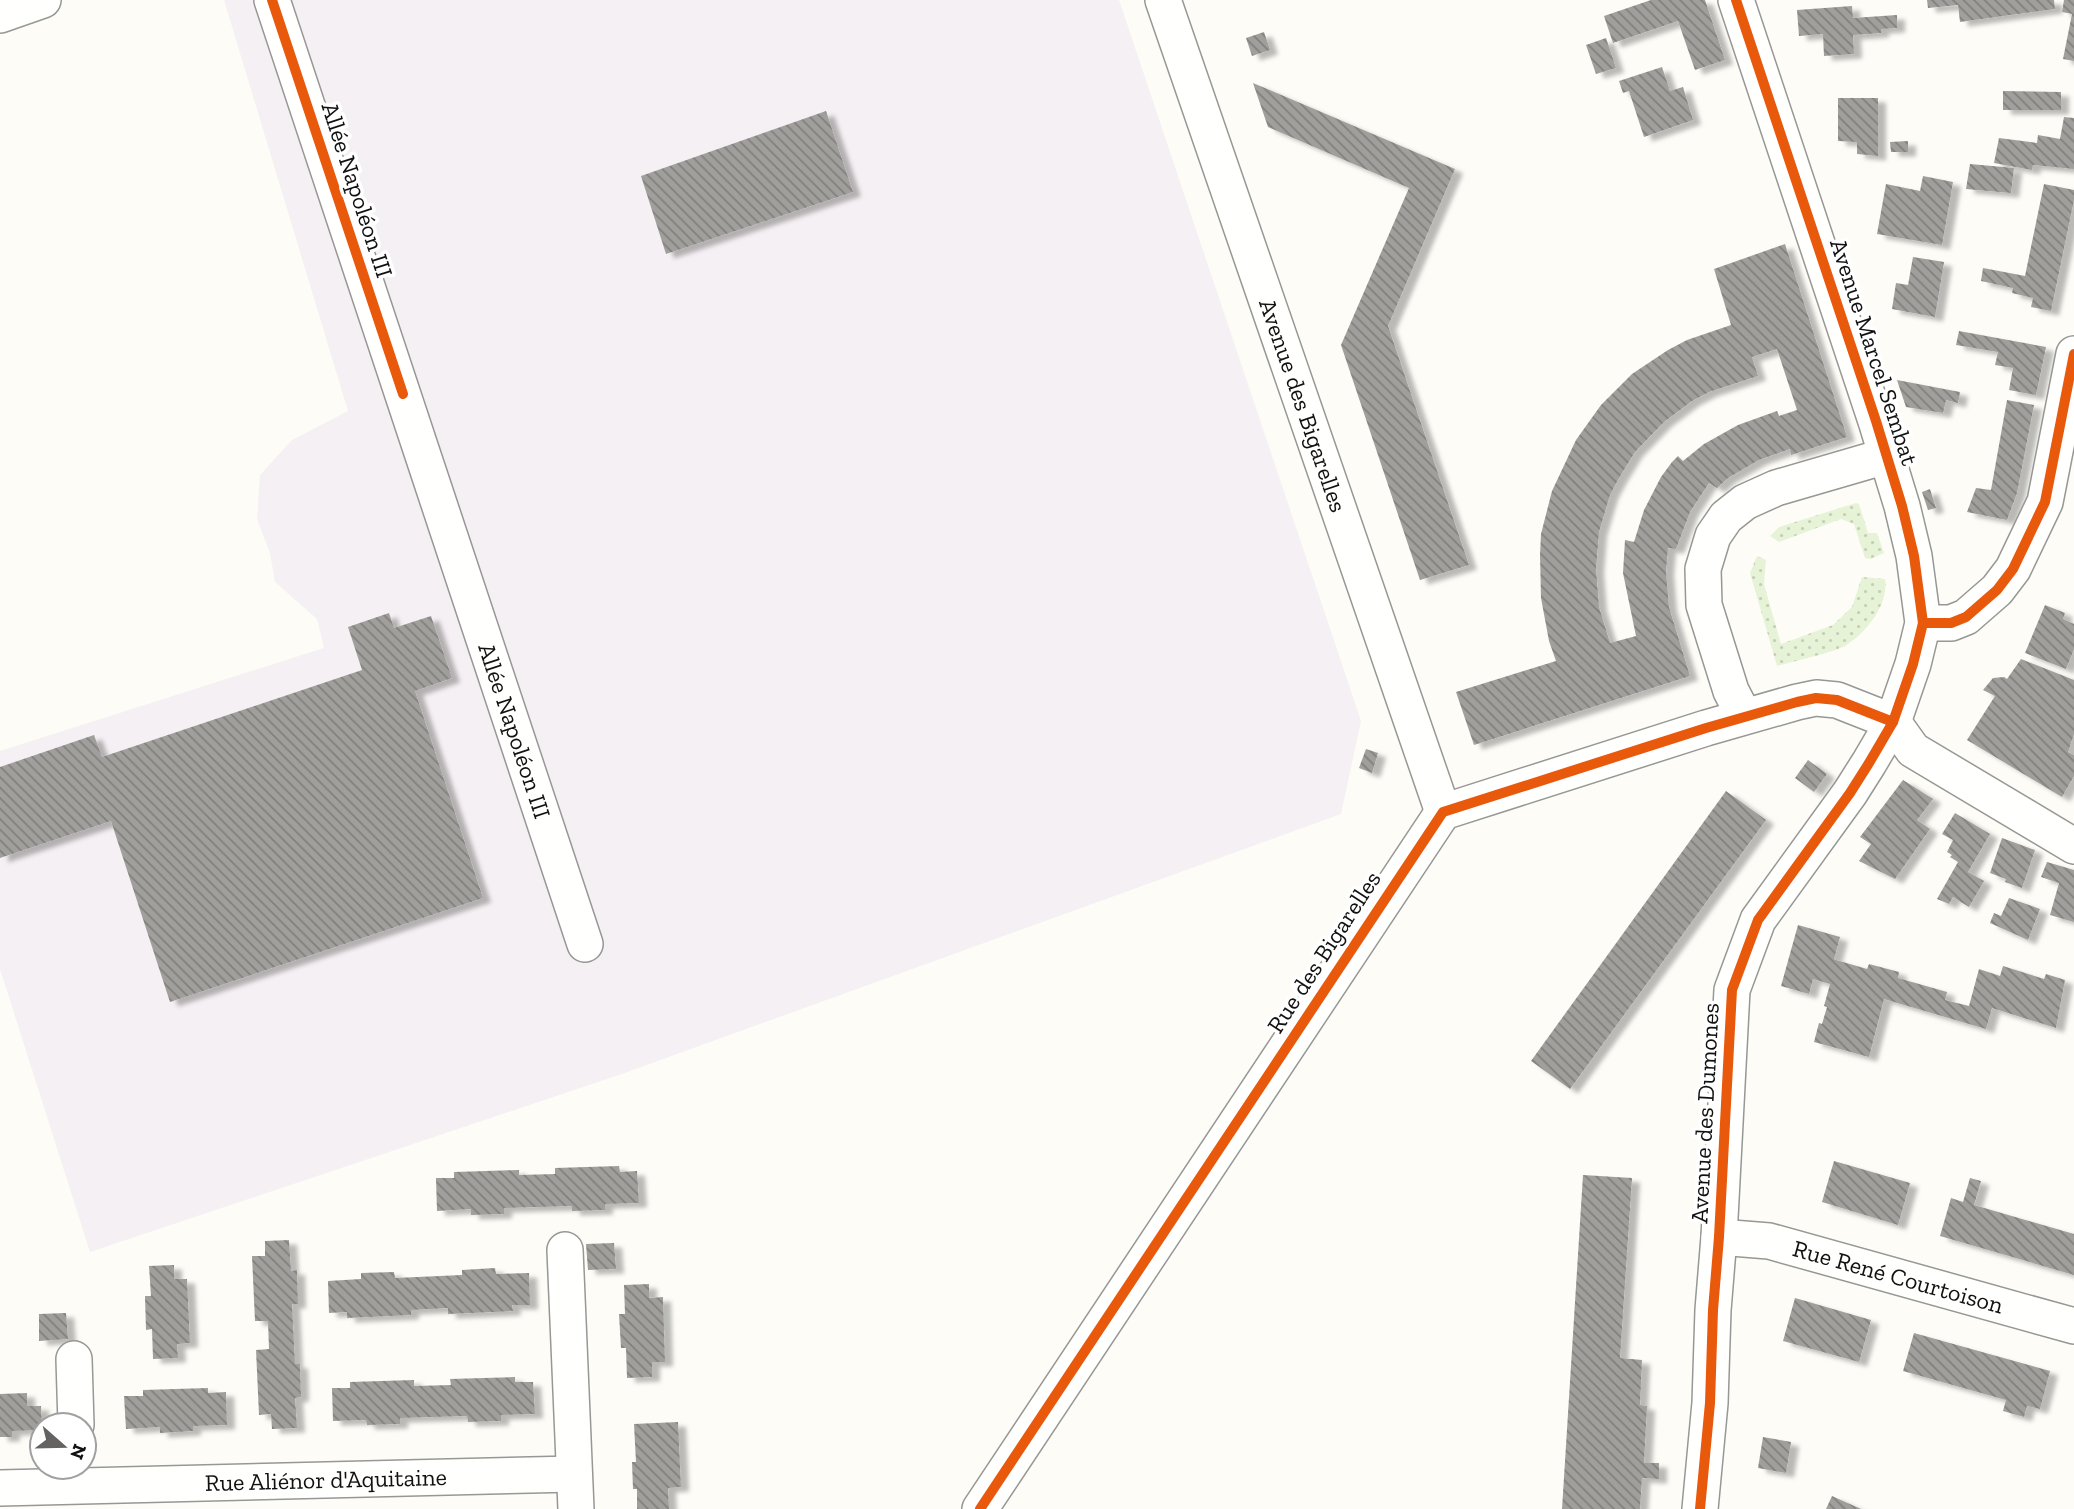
<svg xmlns="http://www.w3.org/2000/svg" width="2074" height="1509" viewBox="0 0 2074 1509" font-family="'Zilla Slab',serif">
<defs>
<pattern id="grass-dots" width="8" height="8" patternUnits="userSpaceOnUse" patternTransform="scale(1.75)"><rect width="8" height="8" fill="#e7f3d7"/><path d="M2 2h.1M6 6h.1" fill="none" stroke="#c5cfb8" stroke-width="1.8" stroke-linecap="round"/></pattern>
<pattern id="building-back-hatch" width="6" height="6" patternUnits="userSpaceOnUse" patternTransform="scale(1.75)"><rect width="6" height="6" fill="#a19f9c"/><path d="M-1 5l2 2M0 0l6 6M5-1l2 2" fill="none" stroke="#82807e"/></pattern>
<filter id="shadow"><feDropShadow dx="8" dy="4.5" stdDeviation="2" flood-color="#0004"/></filter>
</defs>
<rect width="100%" height="100%" fill="#fdfcf7"/>
<polygon fill="#f5f0f3" points="224,0 1119,0 1361,721 1341,814 619,1075 90,1252 0,969 0,751 324,648 317,619 275,582 270,553 257,519 260,475 292,440 348,411"/>
<g fill="url(#grass-dots)">
<polygon points="1856,503 1859,504 1868,533 1877,533 1884,553 1870,559 1865,558 1854,524 1841,519 1779,542 1770,536 1779,527"/>
<path d="M1757,556L1766,560L1764,584L1781,644L1833,625L1852,607L1862,577L1885,579C1889,605 1866,633 1845,646C1832,653 1794,661 1777,666L1750,573Z"/>
</g>
<g fill="url(#building-back-hatch)" fill-rule="evenodd" filter="url(#shadow)">
<polygon points="1651,0 1705,0 1725,60 1695,70 1678,21 1613,43 1604,16"/>
<polygon points="1927,0 2054,0 2055,9 1960,22 1958,5 1928,8"/>
<polygon points="2064,0 2074,0 2074,61 2063,59 2072,14 2062,12"/>
<polygon points="1852,6 1853,18 1897,15 1897,28 1881,29 1881,33 1853,35 1854,54 1824,56 1823,34 1799,36 1797,10"/>
<polygon points="1264,32 1270,50 1252,56 1246,38"/>
<polygon points="1606,38 1616,68 1596,74 1586,45"/>
<polygon points="1662,67 1670,91 1683,87 1693,120 1644,137 1629,91 1623,93 1619,81"/>
<polygon points="1253,83 1455,169 1388,326 1469,565 1420,580 1341,345 1409,188 1268,127"/>
<polygon points="2003,91 2061,92 2061,110 2003,110"/>
<polygon points="1838,98 1878,98 1878,156 1857,154 1857,142 1838,141"/>
<polygon points="826,111 853,192 666,254 641,176"/>
<polygon points="2064,117 2074,118 2074,169 2033,165 2032,170 1994,163 1999,138 2037,143 2038,135 2060,139"/>
<polygon points="1908,141 1908,152 1891,152 1890,142"/>
<polygon points="1970,164 2014,168 2011,193 1966,189"/>
<polygon points="1923,176 1953,182 1942,245 1877,234 1886,184 1920,191"/>
<polygon points="2044,184 2074,190 2074,200 2051,311 2031,307 2033,298 2012,293 2013,288 1981,281 1983,268 2025,276"/>
<path d="M1785,244L1847,437L1791,455L1790,449L1759,460L1728,478L1717,488L1709,483L1690,512L1676,549L1668,548L1666,571L1669,607L1690,676L1474,745L1456,692L1556,661L1549,641L1541,598L1540,555L1541,534L1552,491L1576,440L1601,405L1632,374L1668,350L1687,340L1731,325L1714,269ZM1777,349L1797,410L1779,416L1777,411L1738,425L1704,444L1683,461L1678,456L1672,462L1661,477L1644,510L1634,542L1625,540L1623,573L1636,636L1610,643L1599,607L1596,569L1599,532L1610,495L1619,478L1635,452L1664,422L1692,401L1709,392L1758,376L1752,357Z"/>
<polygon points="1913,257 1944,262 1935,317 1892,309 1896,283 1908,285"/>
<polygon points="1959,331 2046,347 2036,395 2009,390 2013,368 1995,365 1998,352 1956,345"/>
<polygon points="1897,380 1960,392 1958,403 1946,400 1943,413 1906,407"/>
<polygon points="2007,400 2034,405 2017,493 2007,520 1967,512 1976,488 1991,490"/>
<polygon points="1930,489 1936,508 1928,510 1922,492"/>
<polygon points="2045,605 2065,613 2063,619 2074,624 2074,649 2066,669 2025,653"/>
<polygon points="389,613 394,628 431,616 452,678 415,691 483,898 170,1002 111,821 0,858 0,767 94,735 102,757 362,670 348,627"/>
<polygon points="2021,659 2074,680 2074,734 2068,752 2074,755 2074,776 2062,797 1967,740 1995,696 1983,690 1993,678 2004,677 2007,679"/>
<polygon points="1366,749 1378,753 1372,773 1359,768"/>
<polygon points="1808,760 1827,774 1814,792 1795,778"/>
<polygon points="1903,780 1933,799 1917,820 1930,829 1895,879 1859,861 1871,844 1860,837"/>
<polygon points="1726,791 1766,820 1570,1089 1531,1061"/>
<polygon points="1955,813 1990,834 1968,872 1984,881 1969,907 1953,897 1949,904 1937,899 1958,862 1950,857 1952,855 1947,852 1953,840 1942,834"/>
<polygon points="2002,838 2035,850 2022,888 2005,882 2006,879 1990,873"/>
<polygon points="2047,862 2074,870 2074,922 2050,915 2059,883 2041,877"/>
<polygon points="2009,898 2040,909 2028,940 1990,923 1994,913 2001,916"/>
<polygon points="1798,925 1840,937 1834,959 1836,960 1867,969 1869,964 1899,972 1898,978 1947,992 1945,1000 1969,1006 1979,969 2000,976 2003,966 2044,979 2046,974 2065,980 2056,1028 1992,1008 1986,1029 1884,999 1869,1057 1814,1042 1819,1023 1822,1024 1827,1007 1824,1006 1830,984 1813,979 1809,994 1781,986"/>
<polygon points="1834,1161 1910,1183 1898,1225 1822,1202"/>
<polygon points="619,1166 620,1172 637,1171 639,1203 605,1204 605,1210 572,1211 572,1206 504,1208 504,1214 471,1215 471,1209 437,1211 436,1178 454,1178 454,1172 519,1170 519,1175 555,1174 555,1168"/>
<polygon points="1583,1175 1632,1178 1620,1358 1642,1360 1640,1405 1647,1406 1644,1463 1659,1463 1659,1479 1642,1478 1640,1509 1562,1509"/>
<polygon points="1970,1178 1981,1181 1974,1205 2074,1234 2074,1275 1940,1236 1951,1198 1963,1202"/>
<polygon points="289,1240 291,1271 297,1270 298,1304 292,1304 295,1364 300,1364 301,1397 295,1398 297,1428 272,1429 271,1414 259,1415 256,1350 269,1349 268,1321 255,1321 252,1256 265,1256 265,1241"/>
<polygon points="614,1243 616,1269 588,1270 586,1244"/>
<polygon points="174,1265 174,1279 187,1279 190,1343 177,1344 178,1358 153,1359 152,1329 146,1330 145,1296 151,1296 149,1266"/>
<polygon points="495,1268 496,1274 529,1273 530,1305 512,1305 513,1311 448,1314 448,1308 411,1310 411,1315 347,1318 347,1312 329,1313 328,1281 361,1279 361,1273 394,1272 395,1278 462,1275 462,1270"/>
<polygon points="649,1284 649,1298 663,1297 665,1362 652,1362 652,1377 627,1378 626,1348 621,1348 619,1314 625,1314 624,1285"/>
<polygon points="1795,1298 1871,1320 1859,1362 1783,1341"/>
<polygon points="66,1313 68,1339 39,1341 39,1314"/>
<polygon points="1914,1333 2050,1371 2040,1409 2027,1406 2024,1417 2003,1411 2006,1400 1903,1371"/>
<polygon points="515,1377 515,1382 533,1382 535,1414 501,1415 501,1421 468,1422 467,1416 400,1418 400,1424 367,1425 366,1420 333,1421 332,1388 350,1388 350,1382 414,1380 414,1386 451,1385 450,1379"/>
<polygon points="208,1388 208,1393 226,1392 227,1425 193,1426 193,1431 160,1433 160,1427 126,1429 124,1396 143,1396 143,1390"/>
<polygon points="27,1393 27,1406 41,1406 42,1430 12,1431 12,1437 0,1437 0,1394"/>
<polygon points="678,1422 681,1487 668,1488 669,1509 637,1509 637,1489 633,1489 632,1462 636,1462 634,1424"/>
<polygon points="1763,1437 1791,1442 1786,1473 1758,1468"/>
<polygon points="1832,1496 1861,1509 1826,1509"/>
</g>
<g fill="none" stroke-linecap="round" stroke-linejoin="round">
<defs>
<g id="street">
<path id="s1" d="M272,0L585,944"/>
<path id="s2" d="M1163,0L1443,812"/>
<polyline points="0,15 43,0"/>
<polyline points="1923,623 1951,623 1966,617 1997,590 2013,569 2045,502 2074,354"/>
<polyline points="1744,716 1731,691 1704,605 1703,569 1713,536 1726,517 1745,502 1776,488 1886,456"/>
<polyline points="1893,722 1913,750 2074,846"/>
<path id="s3" d="M1719,1237L1769,1241L2074,1326"/>
<polyline points="565,1250 576,1509"/>
<polyline points="74,1359 76,1425"/>
<path id="s4" d="M0,1488L574,1474"/>
<polyline points="980,1509 1443,812 1706,728 1797,702 1816,698 1837,700 1893,722"/>
<polyline points="1700,1509 1710,1403 1713,1310 1719,1237 1732,990 1758,920 1850,793 1869,763 1893,722 1913,664 1923,623 1914,556 1902,506 1876,421 1736,0"/>
</g>
</defs>
<use href="#street" stroke="#979795" stroke-width="38"/>
<use href="#street" stroke="#fffffe" stroke-width="35"/>
<defs>
<g id="cycleway">
<polyline points="272,0 403,394"/>
<polyline points="1923,623 1951,623 1966,617 1997,590 2013,569 2045,502 2074,354"/>
<polyline points="980,1509 1443,812 1706,728 1797,702 1816,698 1837,700 1893,722"/>
<polyline points="1700,1509 1710,1403 1713,1310 1719,1237 1732,990 1758,920 1850,793 1869,763 1893,722 1913,664 1923,623 1914,556 1902,506 1876,421 1736,0"/>
</g>
</defs>
<use href="#cycleway" stroke="#fff" stroke-width="15"/>
<use href="#cycleway" stroke="#e8590c" stroke-width="10"/>
</g>
<g text-anchor="middle" stroke-width="7" stroke-linejoin="round" paint-order="stroke">
<g font-size="24" fill="#111" stroke="#fff">
<text transform="translate(357 190) rotate(72)" y="8">Allée Napoléon III</text>
<text transform="translate(1874 352) rotate(72)" y="8">Avenue Marcel Sembat</text>
<text dy="8" stroke="none"><textPath href="#s2" startOffset="429">Avenue des Bigarelles</textPath></text>
<text dy="8" stroke="none"><textPath href="#s1" startOffset="770">Allée Napoléon III</textPath></text>
<text transform="translate(1324 952) rotate(-57)" y="8">Rue des Bigarelles</text>
<text transform="translate(1705 1113) rotate(-87)" y="8">Avenue des Dumones</text>
<text dy="8" stroke="none"><textPath href="#s3" startOffset="184">Rue René Courtoison</textPath></text>
<text dy="8" stroke="none"><textPath href="#s4" startOffset="326">Rue Aliénor d'Aquitaine</textPath></text>
</g>
</g>
<g transform="translate(63 1446) rotate(110)"><circle r="33" fill="#ffffff" stroke="#a0a0a0" stroke-width="2"/>
<path d="M0-5L12 26L0 18L-12 26Z" fill="#646362"/>
<text y="-10" font-size="19" font-weight="bold" text-anchor="middle" fill="#111111">N</text>
</g>
</svg>
